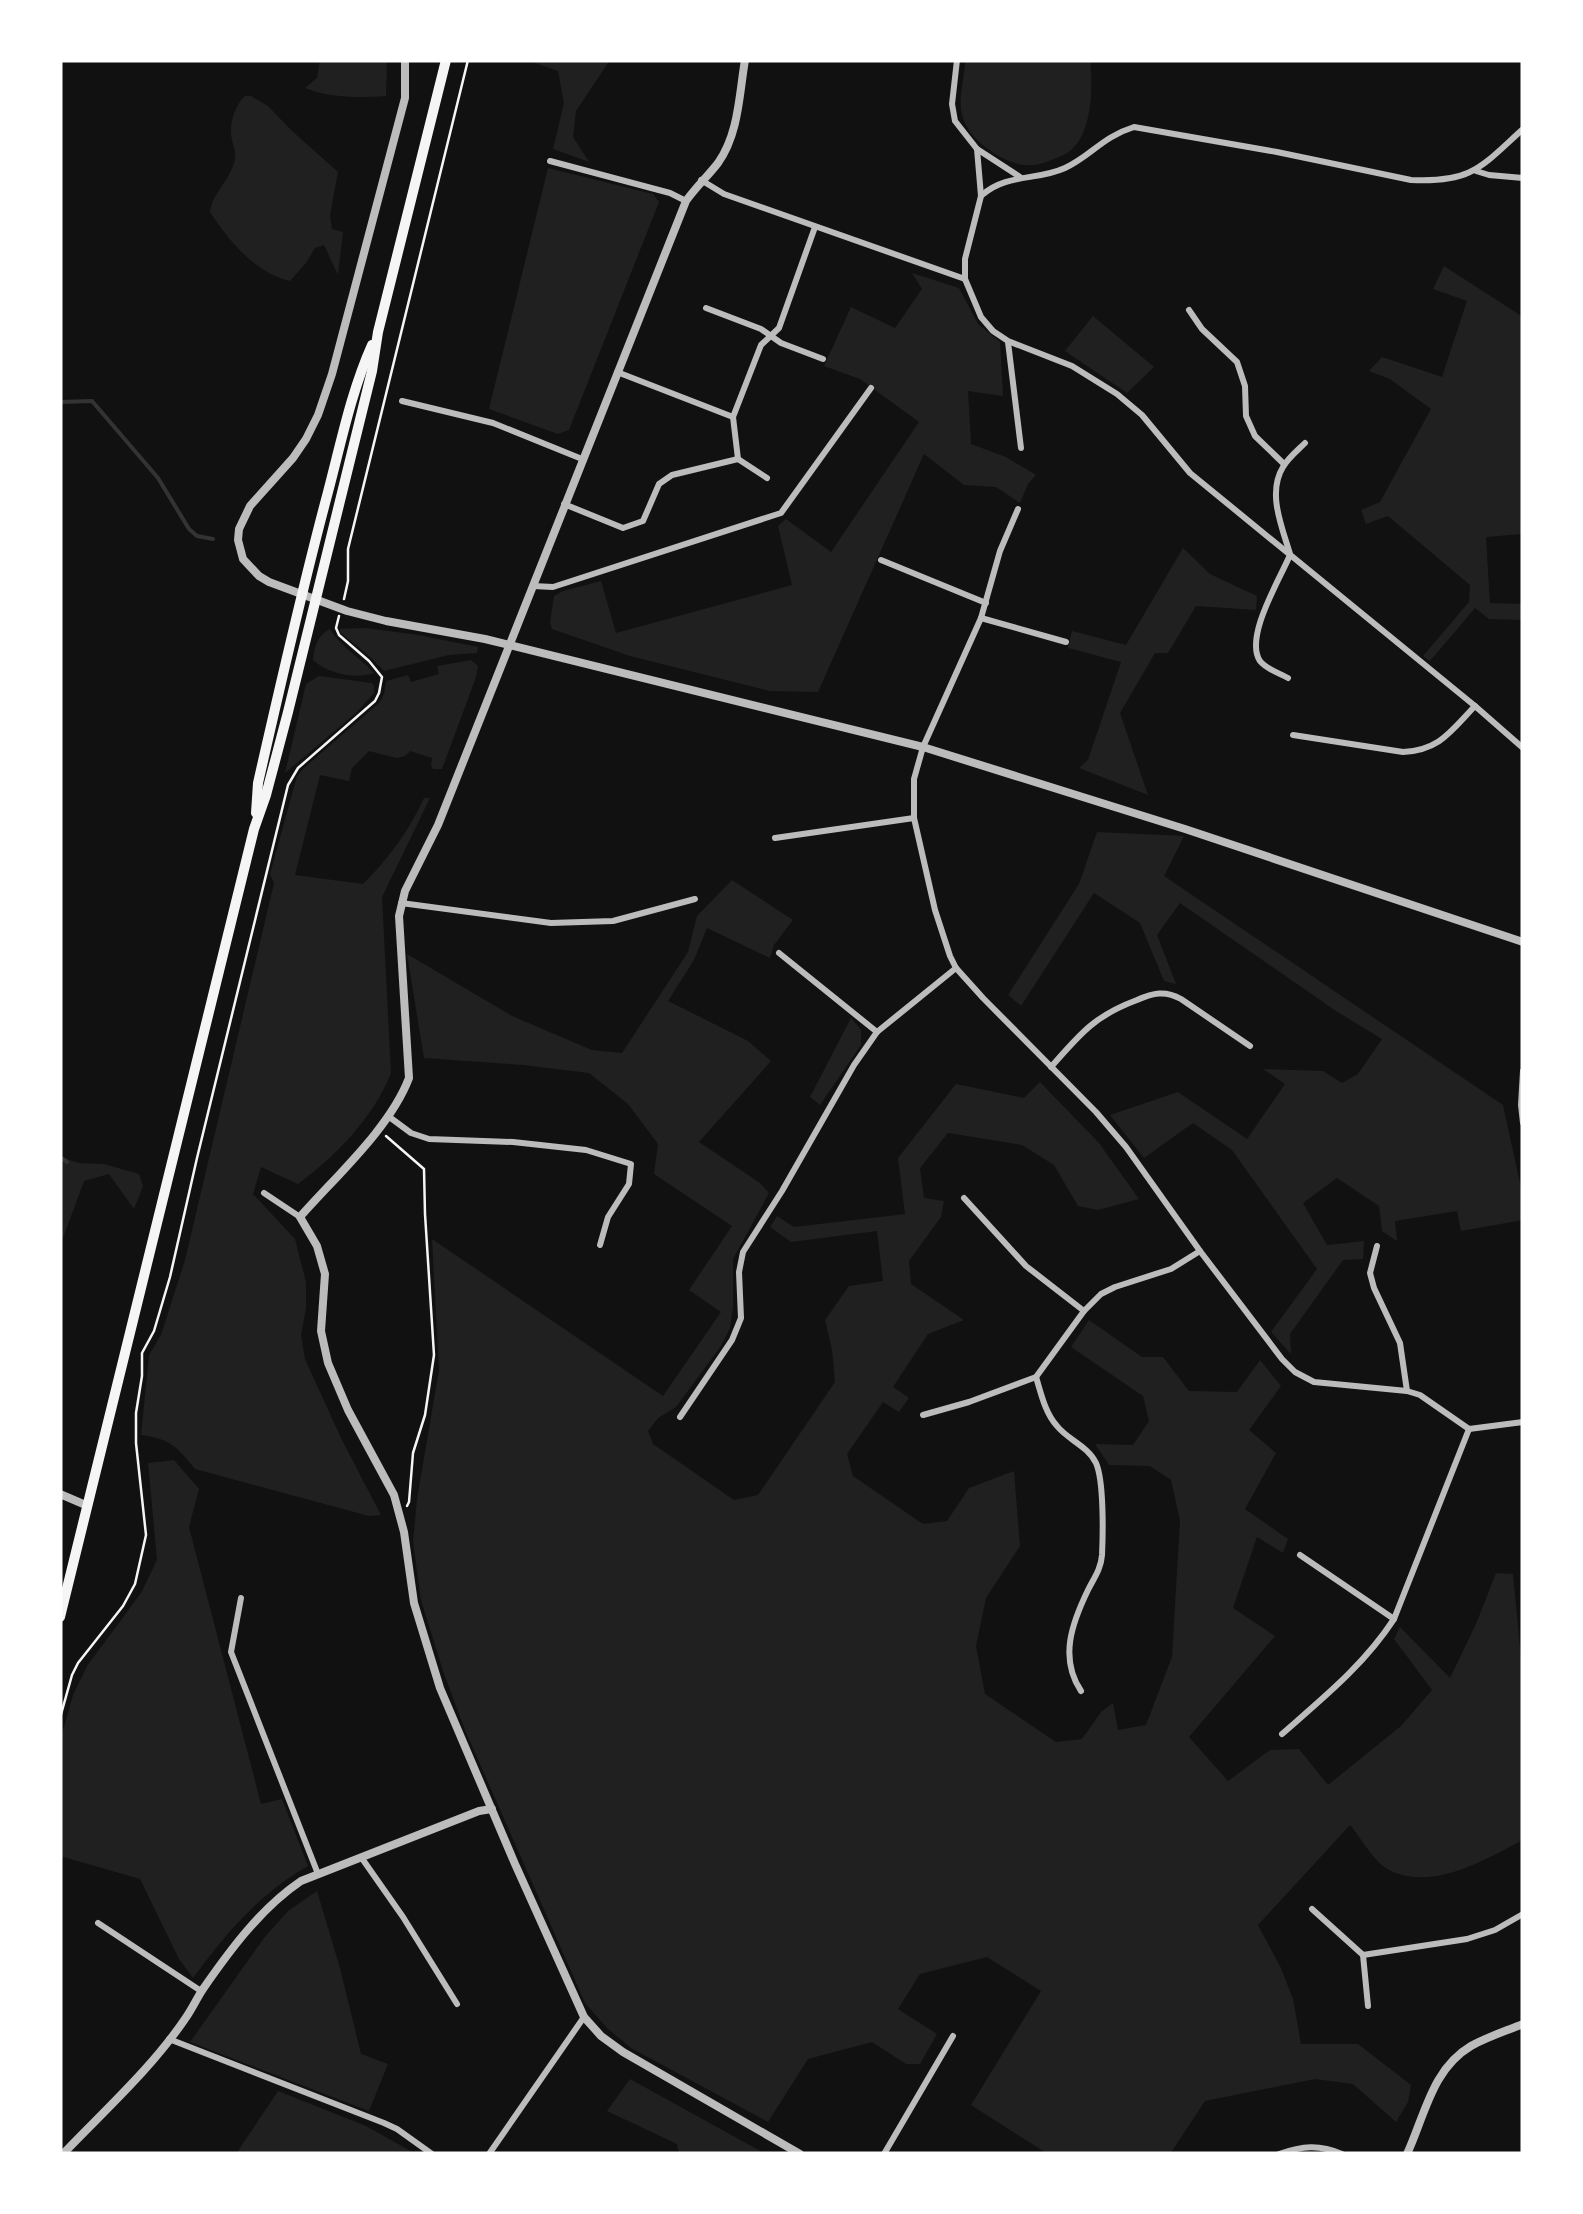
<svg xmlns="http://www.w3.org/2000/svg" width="1583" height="2214" viewBox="0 0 1583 2214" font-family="Raleway,sans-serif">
<rect width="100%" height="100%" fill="#111"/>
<g fill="#202020">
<path d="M320,60H387L386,96C360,98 329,98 305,88L317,78Z"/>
<polygon points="527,60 610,60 576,111 573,137 589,162 553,149 564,103 558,71"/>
<path d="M965,60H1090C1093,86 1093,137 1067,153C1061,157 1053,159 1046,162C1027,169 1012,164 995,154C982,145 970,136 964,121C956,101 965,80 965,60Z"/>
<path d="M245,96H251L268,106L291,130L338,172L330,215L332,229L343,232L338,275L324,245L315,248L306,263L290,281C255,273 229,241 210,212C212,194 229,181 234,163C238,151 231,143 231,132C230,120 237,103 245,96Z"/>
<polygon points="548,168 653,194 659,202 569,430 558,434 489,409"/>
<polygon points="1444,266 1523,317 1523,534 1486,537 1490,603 1523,604 1523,620 1489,619 1475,608 1430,661 1423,656 1469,602 1470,585 1388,516 1366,524 1361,510 1380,502 1431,409 1390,379 1369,371 1382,357 1442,377 1467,301 1433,289"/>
<polygon points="912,273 959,288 978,324 1000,342 1003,396 968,391 971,444 1006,457 1036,475 1028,484 1020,503 996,487 964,485 924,454 818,692 770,691 630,656 552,629 550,622 554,596 563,591 601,581 616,633 792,585 778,526 786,519 831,552 919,422 860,379 824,366 851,307 895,328 922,289"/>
<polygon points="1093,316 1154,367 1127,393 1065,351"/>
<polygon points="1183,548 1210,574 1257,596 1256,610 1196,606 1168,653 1155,653 1120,713 1148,795 1079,768 1088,760 1121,662 1068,648 1072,631 1126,645"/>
<polygon points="365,628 419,635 478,647 477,653 449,655 384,671 368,655 340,632 340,629"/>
<path d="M330,629C341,647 360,658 374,673C356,680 327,673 313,660C315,645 317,636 330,629Z"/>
<path d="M471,660L478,666L476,677L442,769H433L431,765L432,758L410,751L405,756L397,758L369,751L352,768L349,781L320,775L295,875L363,884C389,858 409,831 424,798H430L382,897L391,1073C374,1117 335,1157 298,1184L261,1167L253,1194L295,1239L306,1282V1309L301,1335L305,1359L341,1438L381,1515L369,1516L195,1469C177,1447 171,1439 141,1435L149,1355L161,1335L185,1260L274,883L270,874L297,776L304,768L379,703L384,694L386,681L408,675L411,682L439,674L437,666Z"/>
<polygon points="319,676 372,683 374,686 374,693 356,713 285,773 306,684"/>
<polygon points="1097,832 1184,836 1164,876 1503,1105 1523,1197 1523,1220 1461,1231 1457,1211 1395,1221 1397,1241 1382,1231 1379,1206 1337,1178 1303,1203 1327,1245 1364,1241 1363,1259 1343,1260 1290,1334 1291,1354 1271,1332 1317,1269 1232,1150 1193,1123 1144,1158 1110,1115 1178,1092 1247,1139 1285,1084 1263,1069 1323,1071 1342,1083 1358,1074 1382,1039 1336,1011 1180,903 1157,935 1176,984 1164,981 1140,923 1094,893 1021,1006 1008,995 1079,884"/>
<path d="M732,880L793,920L774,945L770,958L707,928L694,960L668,1001L748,1041L771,1061L699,1142L760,1183L769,1193L733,1259V1307L730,1328L721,1346L676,1407L658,1418L648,1431L653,1444L734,1500L758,1495L835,1382L832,1350L825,1320L849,1286L883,1281L877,1231L791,1242L770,1227L777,1216L794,1227L905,1214L898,1158L956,1084L1024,1098L1040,1082L1099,1143L1139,1199L1098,1210L1078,1206L1054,1165L1022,1145L948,1133L920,1168L924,1198L944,1201L941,1217L909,1261L911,1284L964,1320L928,1334L893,1387L909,1398L899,1412L883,1402L847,1454L853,1476L923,1524L947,1521L969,1488L1014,1471L1020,1546L986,1598L976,1646L985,1694L1056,1742L1082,1739L1101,1712L1113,1703L1118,1730L1146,1725L1172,1657L1180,1521L1171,1480L1150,1466L1109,1465L1095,1444L1133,1445L1149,1421L1143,1396L1071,1347L1089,1320L1142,1357H1163L1189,1391L1237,1392L1260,1360L1281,1386L1249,1430L1276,1453L1245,1509L1288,1539L1283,1553L1257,1537L1233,1608L1275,1636L1189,1737L1228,1781L1270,1750L1299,1749L1328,1785L1401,1726L1432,1690L1394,1639L1400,1627L1450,1678L1476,1624L1496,1573L1513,1574L1523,1679V1840C1486,1859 1434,1891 1391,1871C1374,1863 1362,1839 1350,1825L1258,1925L1281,1968L1293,1999L1301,2044H1358L1411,2085L1408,2102L1396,2122L1353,2084L1315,2079L1205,2101L1170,2154H1048L971,2105L1041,1991L987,1957L920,1974L898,2009L937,2034L920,2064H906L872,2042L808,2059L768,2122L631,2048L607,2028L585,2003L465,1730L443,1671L421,1600L413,1542L417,1499L439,1370L432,1239L663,1396L721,1312L689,1290L732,1226L654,1174L658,1144L628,1104L589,1073L523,1065L424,1058L407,954L512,1016L592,1050L622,1053L688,952L697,916Z"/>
<polygon points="851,1018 861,1030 861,1045 820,1105 810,1097"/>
<polygon points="60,1157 79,1163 104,1164 139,1174 143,1186 134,1209 109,1174 84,1181 60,1246 62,1208 60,1206"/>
<path d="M174,1460L199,1489L189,1527L261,1804L282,1799L308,1866C258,1895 227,1932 193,1978L179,1959L140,1879L60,1856V1741L73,1695L87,1666L141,1593L157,1560L148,1463Z"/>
<polygon points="317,1891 340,1968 361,2054 388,2064 369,2111 190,2042 264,1938 288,1911"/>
<polygon points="630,2079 766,2154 679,2154 677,2144 607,2111"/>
<polygon points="278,2091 366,2126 416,2154 236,2154"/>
</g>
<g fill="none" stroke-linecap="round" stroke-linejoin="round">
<g stroke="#333" stroke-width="4">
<polyline points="60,402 92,401 158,478 189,529 197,536 213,539"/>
<polyline points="60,1157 67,1162"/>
</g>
<g stroke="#f5f5f5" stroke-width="2.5">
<polyline points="344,599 348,581 348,549 468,60"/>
<polyline points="386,1136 424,1169 425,1214 434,1355 425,1415 413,1453 409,1502 407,1506"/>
<polyline points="60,1718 72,1675 78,1663 123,1606 135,1584 146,1535 136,1443 136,1413 142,1376 142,1353 154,1331 170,1277 197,1158 288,785 298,768 375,701 379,693 382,677 369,661 339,635 336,628 339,616"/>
</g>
<g stroke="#bcbcbc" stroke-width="6">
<polyline points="957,60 952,104 955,121 977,149 981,196 965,259 965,279 981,317 993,331 1008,341 1072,366 1117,394 1142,415 1190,473 1475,706 1523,748"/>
<polyline points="977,149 1020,177"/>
<polyline points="550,161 670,193 686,201"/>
<polyline points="1476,171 1489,175 1523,178"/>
<polyline points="701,180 724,194 965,279"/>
<path d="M982,195C1007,173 1037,181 1065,168C1091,156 1102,137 1134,127L1277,152L1411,180C1472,183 1481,167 1523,129"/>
<polyline points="706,308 761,329 781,343 823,359"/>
<polyline points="1189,310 1202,329 1237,362 1245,386 1246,416 1255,436 1284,464"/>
<polyline points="1008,342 1021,448"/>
<polyline points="617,372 733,417 738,459 767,478"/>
<polyline points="402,401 493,423 582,459"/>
<polyline points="733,417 761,345 779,328 815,227"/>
<polyline points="564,504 623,528 643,521 659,484 672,475 738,459"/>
<polyline points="1018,509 1000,551 981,618 923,747 914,779 914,818 935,910 950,956 956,968 983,998 1096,1112 1126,1147 1200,1251 1282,1359 1295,1372 1314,1382 1407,1391 1420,1395 1469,1429 1523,1422"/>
<path d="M1290,554C1282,527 1267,493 1283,467C1288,458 1298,450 1305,443"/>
<polyline points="881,560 986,603"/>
<polyline points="533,586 553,587 781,513 871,388"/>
<polyline points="981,618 1066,642"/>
<path d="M1288,678C1279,673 1266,669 1260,661C1244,637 1280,579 1290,555"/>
<path d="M1293,735L1403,752C1440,750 1451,731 1475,706"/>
<polyline points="775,838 914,818"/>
<polyline points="401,903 551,923 613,921 695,899"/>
<polyline points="779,953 877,1032"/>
<path d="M1051,1067C1080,1034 1094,1016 1137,1000C1153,993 1165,990 1181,999L1250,1046"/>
<polyline points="1523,1071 1521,1105 1523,1123"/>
<polyline points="388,1116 411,1133 429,1139 513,1142 586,1150 631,1164 629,1184 608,1217 600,1245"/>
<polyline points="264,1193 300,1217"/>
<polyline points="964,1198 1026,1266 1084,1311"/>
<polyline points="1377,1246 1370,1273 1374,1288 1400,1343 1407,1391"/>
<path d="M1036,1377C1041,1393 1045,1413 1057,1426C1068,1440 1088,1446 1096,1463C1104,1481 1103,1534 1102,1555C1101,1569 1094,1578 1088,1590C1072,1623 1059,1658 1081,1691"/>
<polyline points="923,1415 969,1402 1036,1377 1084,1311 1101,1294 1115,1287 1171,1269 1200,1251"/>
<polyline points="680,1417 732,1340 741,1318 739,1272 743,1252 782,1191 854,1065 877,1032 956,968"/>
<polyline points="1300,1555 1394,1619"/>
<polyline points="241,1598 231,1652 318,1874"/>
<path d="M1282,1734C1323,1698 1364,1665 1394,1619L1469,1429"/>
<polyline points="361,1857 403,1917 457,2004"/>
<polyline points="1312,1909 1363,1955 1467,1939 1495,1930 1523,1914"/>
<polyline points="98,1923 201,1991"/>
<polyline points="1363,1955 1368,2006"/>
<polyline points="169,2039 384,2123 397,2129 432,2154"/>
<polyline points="489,2154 584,2017"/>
<polyline points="884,2154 953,2036"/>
<path d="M1279,2154C1302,2146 1319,2144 1342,2154"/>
</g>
<g stroke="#bcbcbc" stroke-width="8">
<polyline points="405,60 405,98 332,374 318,415 306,439 293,458 250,506 239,529 238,540 243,559 259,576 269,582 347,611 386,621 485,639 923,747 1185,829 1523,942"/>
<path d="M745,60C739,95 739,133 718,163C708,176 696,187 686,201L438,825L405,891L399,916L409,1078C390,1128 336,1176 300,1217L317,1246L325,1274L321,1331L328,1363L348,1410L394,1495L404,1532L414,1603L440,1688L515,1864L584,2017L601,2036L623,2052L800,2154"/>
<polyline points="60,1494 88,1506"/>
<path d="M63,2154C105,2110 153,2067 187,2016C193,2007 197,1998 203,1989C230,1950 261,1908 301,1881L479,1811L492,1809"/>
<path d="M1407,2154C1425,2115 1432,2069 1471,2046C1487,2037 1506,2031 1523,2024"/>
</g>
<g stroke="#f5f5f5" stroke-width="10">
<path d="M256,813L258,783C280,686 302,589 328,492C341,443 351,392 372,345"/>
<polyline points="60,1617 254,829 266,795 288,712 372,371 378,332 446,60"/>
</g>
</g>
<rect width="1583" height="2214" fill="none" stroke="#ffffff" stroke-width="125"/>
</svg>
